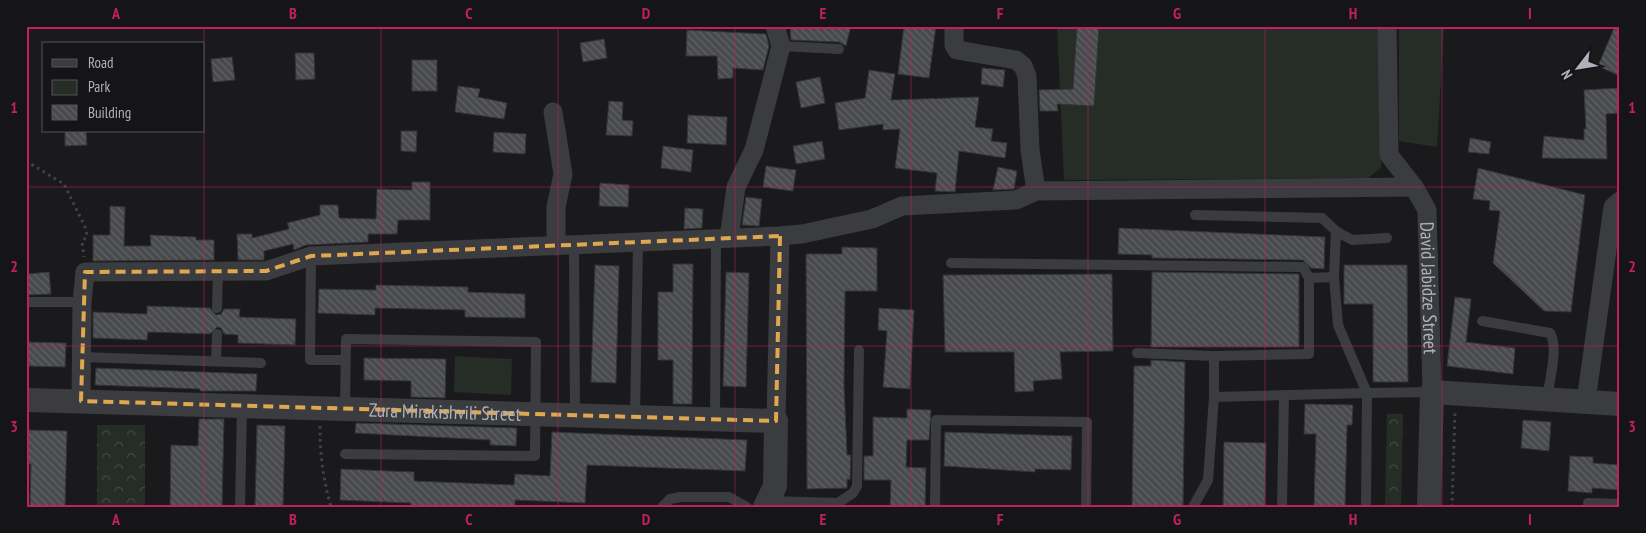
<svg xmlns="http://www.w3.org/2000/svg" width="1646" height="533" viewBox="0 0 1646 533" font-family="'PT Sans Narrow',sans-serif">
<defs>
<pattern id="forest-crowns" width="20" height="18" patternUnits="userSpaceOnUse" patternTransform="scale(1.25)"><rect width="20" height="18" fill="#262d27"/><path d="M2 6a3 3 0 1 1 6 0M12 15a3 3 0 1 1 6 0" fill="none" stroke="#434944"/></pattern>
<pattern id="building-back-hatch" width="6" height="6" patternUnits="userSpaceOnUse" patternTransform="scale(1.25)"><rect width="6" height="6" fill="#494a4e"/><path d="M-1 5l2 2M0 0l6 6M5-1l2 2" fill="none" stroke="#616265"/></pattern>
</defs>
<rect width="100%" height="100%" fill="#1a1a1c"/>
<g fill="url(#forest-crowns)">
<polygon points="1387,414 1403,414 1401,507 1385,507"/>
<rect x="97" y="425" width="48" height="82"/>
</g>
<g fill="#262d27">
<polygon points="1057,26 1384,26 1381,168 1368,178 1064,180"/>
<polygon points="1399,26 1444,26 1437,147 1399,141"/>
<polygon points="455,356 512,359 511,395 454,392"/>
</g>
<g fill="url(#building-back-hatch)" stroke="#343437">
<polygon points="790,26 851,26 846,46 839,42 791,40"/>
<polygon points="904,26 936,26 929,78 898,74"/>
<polygon points="1077,26 1099,26 1094,106 1057,104 1058,111 1040,111 1039,90 1073,89"/>
<polygon points="1615,26 1620,26 1620,76 1598,66"/>
<polygon points="687,30 766,34 769,46 763,70 733,68 733,78 718,79 717,56 686,56"/>
<polygon points="604,39 607,58 583,62 580,43"/>
<polygon points="295,53 314,53 315,79 296,80"/>
<polygon points="232,57 235,80 213,82 211,59"/>
<rect x="412" y="60" width="25" height="31"/>
<polygon points="982,68 1005,70 1003,87 981,84"/>
<polygon points="869,70 895,74 891,100 979,97 975,127 993,129 991,141 1007,143 1005,158 959,151 955,192 935,191 937,173 895,168 900,129 883,130 883,124 839,130 835,103 865,98"/>
<polygon points="820,77 825,103 801,108 796,82"/>
<polygon points="458,86 480,89 478,97 507,103 504,119 455,112"/>
<polygon points="1619,88 1620,113 1606,114 1607,159 1542,158 1544,136 1584,140 1584,129 1586,129 1584,90"/>
<polygon points="609,101 623,102 622,120 633,121 632,136 606,135"/>
<polygon points="688,115 727,117 726,145 687,143"/>
<polygon points="65,131 86,131 87,145 65,146"/>
<polygon points="401,131 417,131 416,152 401,151"/>
<polygon points="494,132 526,134 525,154 493,152"/>
<polygon points="1470,138 1491,142 1489,154 1468,152"/>
<polygon points="822,141 825,159 796,164 793,146"/>
<polygon points="663,146 693,150 691,172 661,168"/>
<polygon points="766,166 796,170 793,191 763,187"/>
<polygon points="998,167 1017,171 1014,189 993,190"/>
<polygon points="1478,168 1585,195 1571,312 1544,311 1493,263 1500,211 1489,210 1490,201 1473,199"/>
<polygon points="412,182 430,182 430,220 398,220 397,234 368,234 368,242 306,245 294,250 293,244 264,251 264,260 238,260 237,234 252,234 252,238 289,229 287,223 320,215 320,205 338,205 339,218 376,219 377,189 412,190"/>
<polygon points="600,183 629,185 628,207 599,206"/>
<polygon points="746,197 762,199 759,226 742,225"/>
<polygon points="110,206 125,207 124,246 151,246 150,235 196,237 196,240 214,240 214,260 93,261 93,235 110,235"/>
<polygon points="685,208 703,209 702,228 684,229"/>
<polygon points="1119,228 1325,237 1324,269 1311,268 1303,260 1152,258 1152,255 1118,254"/>
<polygon points="842,247 877,248 877,291 845,291 844,385 847,455 851,455 850,480 847,479 847,488 807,489 806,254 842,254"/>
<polygon points="673,264 693,264 692,404 673,404 673,360 658,360 658,292 673,292"/>
<polygon points="595,265 619,266 616,383 591,382"/>
<polygon points="1344,265 1407,265 1408,382 1373,382 1373,304 1344,304"/>
<polygon points="49,272 51,294 26,295 26,274"/>
<polygon points="726,272 749,273 746,387 723,386"/>
<polygon points="1152,272 1299,274 1299,347 1151,347"/>
<polygon points="1112,274 1113,351 1060,352 1062,379 1033,381 1034,391 1015,392 1014,352 945,352 943,275"/>
<polygon points="376,285 468,287 468,292 525,294 525,318 465,317 465,310 375,308 375,315 318,313 319,289 376,290"/>
<polygon points="1455,297 1471,299 1466,342 1515,348 1513,374 1447,366"/>
<polygon points="147,306 210,308 216,315 221,314 224,309 240,309 239,317 296,319 295,345 238,343 238,335 224,334 221,328 217,327 210,334 148,332 147,340 93,338 93,312 147,314"/>
<polygon points="879,308 914,310 910,389 883,387 887,331 878,330"/>
<polygon points="26,342 66,343 65,367 26,366"/>
<polygon points="364,358 446,359 445,398 411,397 411,381 364,380"/>
<polygon points="1151,360 1185,362 1183,507 1132,507 1134,366 1151,366"/>
<polygon points="96,368 257,374 256,391 200,391 200,389 95,385"/>
<polygon points="1305,404 1353,405 1352,425 1347,425 1345,507 1314,507 1316,434 1304,434"/>
<polygon points="907,409 931,410 929,440 907,440 906,467 926,468 925,507 890,507 891,480 864,480 864,456 873,456 873,417 907,418"/>
<polygon points="199,419 224,419 222,507 170,507 171,445 198,446"/>
<polygon points="1523,420 1551,422 1549,451 1521,448"/>
<polygon points="356,423 517,428 516,446 490,445 490,440 355,433"/>
<polygon points="257,425 285,426 283,507 255,507"/>
<polygon points="26,430 67,431 65,507 30,507 31,464 26,464"/>
<polygon points="552,432 747,440 745,471 587,465 585,503 515,500 515,507 411,507 411,503 340,500 341,469 414,472 414,481 514,485 515,474 550,476"/>
<polygon points="945,432 1072,436 1071,470 1035,469 1035,472 944,466"/>
<polygon points="1224,442 1266,443 1265,507 1223,507"/>
<polygon points="1570,456 1593,457 1593,463 1620,465 1620,490 1592,488 1592,493 1568,491"/>
</g>
<g fill="none" stroke-linecap="round" stroke-linejoin="round">
<g stroke="#414347" stroke-width="3" stroke-dasharray="2.5 4" stroke-linecap="butt">
<polyline points="26,161 64,184 86,229 87,236 82,242 84,257"/>
<path d="M320,426C320,455 323,479 331,507"/>
<polyline points="1452,507 1455,412"/>
</g>
<g stroke="#3b3c40" stroke-width="10">
<polyline points="781,46 839,49"/>
<polyline points="1195,215 1322,218 1336,231"/>
<polyline points="574,245 575,415"/>
<polyline points="311,256 310,360 345,360"/>
<polyline points="951,263 1303,267 1309,278"/>
<polyline points="1334,277 1336,231 1352,240 1387,238"/>
<polyline points="26,302 82,302"/>
<polyline points="217,308 218,271"/>
<path d="M1482,321L1550,333C1559,347 1549,382 1547,399"/>
<polyline points="1137,353 1214,356"/>
<polyline points="81,357 261,363"/>
<polyline points="216,361 217,334"/>
<polyline points="635,417 638,243"/>
<polyline points="715,419 716,239"/>
<polyline points="345,454 535,456 536,342 346,339 345,409"/>
<polyline points="769,501 838,503 853,493 857,486 859,350"/>
<polyline points="1588,503 1620,504"/>
<polyline points="240,507 242,406"/>
<polyline points="662,507 670,499 680,497 729,497 747,507"/>
<polyline points="935,507 936,420 1087,422 1086,507"/>
<polyline points="1193,507 1208,480 1214,397 1214,356 1309,354 1309,278 1334,277 1338,325 1367,393 1214,397"/>
<polyline points="1282,507 1284,396"/>
<polyline points="1366,507 1367,393 1432,392"/>
</g>
<g stroke="#3b3c40" stroke-width="19">
<polyline points="954,26 954,45 957,50 1016,60 1023,66 1027,76 1030,150 1036,191"/>
<path id="s1" d="M1387,26L1389,155L1414,187L1427,210L1432,392"/>
<polyline points="553,112 563,174 556,207 556,246"/>
<polyline points="729,238 736,187 754,150 781,46 775,26"/>
<polyline points="81,401 82,302 85,272 266,271 311,256 780,236 802,234 872,219 902,206 1016,200 1036,191 1414,187"/>
<polyline points="1586,401 1613,207 1620,201"/>
<polyline points="776,421 780,236"/>
</g>
<g stroke="#3b3c40" stroke-width="24">
<path id="s2" d="M26,400L776,421L775,486L765,507"/>
<polyline points="1429,507 1432,392 1620,404"/>
</g>
</g>
<path fill="none" stroke="#dfa74f" stroke-width="4" stroke-dasharray="10 6" stroke-linejoin="round" d="M780,236L776,421L81,401L85,272L266,271L311,256Z"/>
<path fill="none" stroke="#c12060" stroke-width="1" stroke-opacity="0.55" d="M204,26V507M381,26V507M558,26V507M735,26V507M911,26V507M1088,26V507M1265,26V507M1442,26V507M26,187H1620M26,346H1620"/>
<g text-anchor="middle" stroke-width="5" stroke-linejoin="round" paint-order="stroke">
<g font-size="19" fill="#aeb2ba" stroke="#151517">
<text dy="7" stroke="none"><textPath href="#s1" startOffset="274">David Jabidze Street</textPath></text>
<text dy="7" stroke="none"><textPath href="#s2" startOffset="419">Zura Mirakishvili Street</textPath></text>
</g>
</g>
<rect width="1646" height="533" fill="none" stroke="#151517" stroke-width="55"/>
<rect x="42" y="42" width="162" height="90" fill="#151517" stroke="#525458"/>
<rect x="52" y="59" width="25" height="8" fill="#3b3c40" stroke="#525458"/>
<text x="88" y="68" font-size="15" fill="#aeb2ba">Road</text>
<rect x="52" y="80" width="25" height="15" fill="#262d27" stroke="#525458"/>
<text x="88" y="92" font-size="15" fill="#aeb2ba">Park</text>
<rect x="52" y="105" width="25" height="15" fill="url(#building-back-hatch)" stroke="#525458"/>
<text x="88" y="118" font-size="15" fill="#aeb2ba">Building</text>
<g transform="translate(1578 68) rotate(239)" stroke="#151517" stroke-width="4" paint-order="stroke">
<path d="M0-4L9 19L0 12L-9 19Z" fill="#aeb2ba"/>
<text y="-8" font-size="14" font-weight="bold" text-anchor="middle" fill="#aeb2ba">N</text>
</g>
<rect x="28" y="28" width="1590" height="478" fill="none" stroke="#c12060" stroke-width="2"/>
<g font-size="16" text-anchor="middle" font-weight="bold" fill="#c12060">
<text x="116" y="19">A</text>
<text x="293" y="19">B</text>
<text x="469" y="19">C</text>
<text x="646" y="19">D</text>
<text x="823" y="19">E</text>
<text x="1000" y="19">F</text>
<text x="1177" y="19">G</text>
<text x="1353" y="19">H</text>
<text x="1530" y="19">I</text>
<text x="14" y="113">1</text>
<text x="1632" y="113">1</text>
<text x="14" y="272">2</text>
<text x="1632" y="272">2</text>
<text x="14" y="432">3</text>
<text x="1632" y="432">3</text>
<text x="116" y="525">A</text>
<text x="293" y="525">B</text>
<text x="469" y="525">C</text>
<text x="646" y="525">D</text>
<text x="823" y="525">E</text>
<text x="1000" y="525">F</text>
<text x="1177" y="525">G</text>
<text x="1353" y="525">H</text>
<text x="1530" y="525">I</text>
</g>
</svg>
